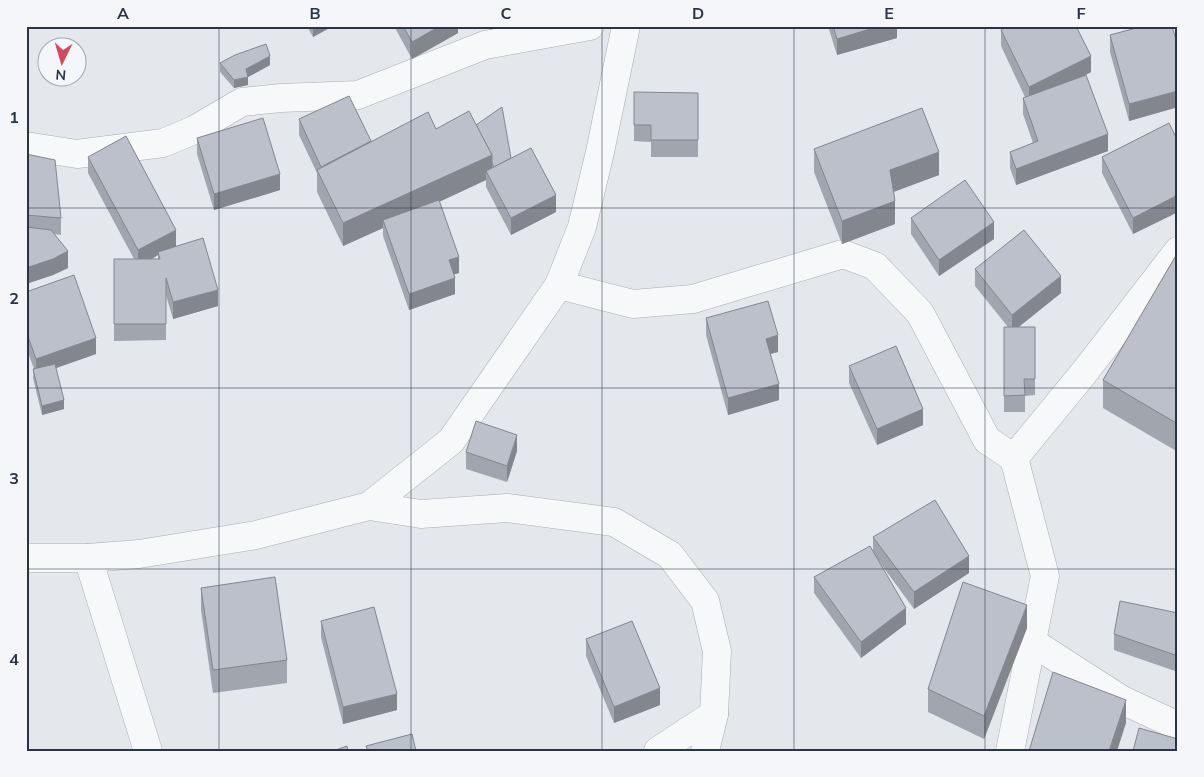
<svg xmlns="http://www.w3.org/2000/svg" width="1204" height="777" viewBox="0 0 1204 777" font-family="Mulish,sans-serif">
<rect width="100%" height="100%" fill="#e4e7ec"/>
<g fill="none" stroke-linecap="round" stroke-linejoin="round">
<defs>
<g id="minor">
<polyline points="26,146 77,154 163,143 194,130 242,102 281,98 358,95 485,45 590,26"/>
<polyline points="559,285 633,304 693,299 843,254 875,266 920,313 987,440 1014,458 1083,374 1178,251"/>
<polyline points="369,506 421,514 507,508 614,522 670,555 705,601 717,651 714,714 705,751"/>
<polyline points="88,558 148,751"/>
<polyline points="1032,642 1122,700 1178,726"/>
<polyline points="658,751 714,714"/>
<polyline points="1010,751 1045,576 1014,458"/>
</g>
<polyline id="tertiary" points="26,558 88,558 139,554 256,535 369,506 451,441 559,285 582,227 600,152 626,26"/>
</defs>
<use href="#minor" stroke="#a9aeb7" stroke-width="29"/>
<use href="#tertiary" stroke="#a9aeb7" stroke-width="29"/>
<use href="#minor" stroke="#f7f8fa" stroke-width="28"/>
<use href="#tertiary" stroke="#f7f8fa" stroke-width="28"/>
</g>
<g fill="#a1a5ae" fill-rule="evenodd">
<polygon points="307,26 333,26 313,37"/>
<polygon points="394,26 458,26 458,33 412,59"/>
<polygon points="828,26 897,26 897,38 837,55"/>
<polygon points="1130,26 1172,26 1178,47 1178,107 1129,121 1110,52 1110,35 1132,29"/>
<polygon points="1001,30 1091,72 1086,75 1108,151 1016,185 1010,168 1010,152 1033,143 1023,114 1023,98 1025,97 1001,46"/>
<polygon points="220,63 270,65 248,77 248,85 234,88 220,72"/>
<polygon points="698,93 698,157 651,157 651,142 634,141 634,125"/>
<polygon points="299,119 371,141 436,129 476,125 511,158 556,212 511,235 486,187 486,180 439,202 459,273 454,274 455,294 409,310 383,236 383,228 343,246 317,192 317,173 299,135"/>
<polygon points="197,138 280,190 214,210 197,154"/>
<polygon points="1178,141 1178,212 1133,234 1102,173 1102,157"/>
<polygon points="814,149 939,175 894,192 895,224 842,244 814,172"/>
<polygon points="26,154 61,218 61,235 54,234 68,268 53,275 26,284"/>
<path d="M88,157L176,246L174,247L218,306L173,319L166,295V340L114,341V259H134L88,173ZM158,255V259H152Z"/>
<polygon points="911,218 994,239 939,276 911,234"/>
<polygon points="1178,252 1178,452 1103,408 1103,380"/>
<polygon points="975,269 1061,293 1019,327 1035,327 1035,395 1025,396 1025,412 1004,412 1004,327 1008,327 975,286"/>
<polygon points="26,292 96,354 56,368 64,409 42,415 33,378 34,369 26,347"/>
<polygon points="706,318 778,352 770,354 779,400 728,415 706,335"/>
<polygon points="849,366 923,425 877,445 849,383"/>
<polygon points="517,451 507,482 466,469 466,452"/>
<polygon points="873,537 969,573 914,609 875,556 906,624 861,658 814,593 814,577 873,552"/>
<polygon points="201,588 287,660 287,683 213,693 201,610"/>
<polygon points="1178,613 1178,672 1114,650 1114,634"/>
<polygon points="321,621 397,710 343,724 321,637"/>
<polygon points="1027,628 984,739 928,712 928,689"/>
<polygon points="586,639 660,705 614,723 586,656"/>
</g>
<g fill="#83868d">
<polygon points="316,26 333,26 313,37 313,28"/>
<polygon points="440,26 458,26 458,33 412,59 412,42"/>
<polygon points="490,26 495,26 490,30"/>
<polygon points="880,26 897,26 897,38 837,55 837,39"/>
<polygon points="270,56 270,65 248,77 248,85 234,88 234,80 246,69"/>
<polygon points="1091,56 1091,72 1029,103 1029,87"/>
<polygon points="1178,91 1178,107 1129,121 1129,104"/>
<polygon points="1108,134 1108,151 1016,185 1016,169"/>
<polygon points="939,152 939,175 890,193 890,170"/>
<polygon points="492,155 492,178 486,171 486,180 385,227 383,220 383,228 343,246 343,223"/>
<polygon points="280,174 280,190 214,210 214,194"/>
<polygon points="556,195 556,212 511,235 511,218"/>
<polygon points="1178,195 1178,212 1133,234 1133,218"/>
<polygon points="895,201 895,224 842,244 842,221"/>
<polygon points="994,222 994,239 939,276 939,260"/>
<polygon points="176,230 176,246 159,255 158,252 158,255 138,266 138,250"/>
<polygon points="68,251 68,268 53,275 26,284 26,268"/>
<polygon points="459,257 459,273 449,276 449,260"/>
<polygon points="1061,276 1061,293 1012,332 1012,315"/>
<polygon points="455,278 455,294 409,310 409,294"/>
<polygon points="218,290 218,306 173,319 173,302"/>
<polygon points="778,335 778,352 766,355 766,339"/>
<polygon points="96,338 96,354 36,375 36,359"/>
<polygon points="779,384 779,400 728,415 728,398"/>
<polygon points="64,400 64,409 42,415 42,406"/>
<polygon points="923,409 923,425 877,445 877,429"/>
<polygon points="517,435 517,451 507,482 507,466"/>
<polygon points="969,556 969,573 914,609 914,592"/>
<polygon points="1027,605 1027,628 984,739 984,716"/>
<polygon points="906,608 906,624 861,658 861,642"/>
<polygon points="660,688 660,705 614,723 614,707"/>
<polygon points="397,694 397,710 343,724 343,707"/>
<polygon points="1126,700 1126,723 1117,751 1109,751"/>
<polygon points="1178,741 1178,751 1175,751"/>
</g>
<g fill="#bbc0ca" stroke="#83868d">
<polygon points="403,26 440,26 412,42"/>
<polygon points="833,26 880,26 837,39"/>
<polygon points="1008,26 1076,26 1091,56 1029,87 1001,30"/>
<polygon points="1140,26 1141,26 1140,27 1172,26 1178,47 1178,91 1129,104 1110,35 1140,27"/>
<polygon points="266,44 270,56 246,69 248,77 234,80 220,63 235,55"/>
<polygon points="1086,75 1108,134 1016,169 1010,152 1038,141 1023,98"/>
<polygon points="634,92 698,93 698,140 651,140 651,125 634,125"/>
<polygon points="349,96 371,141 321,167 299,119"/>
<polygon points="502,107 511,158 494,167 492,163 492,155 476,125"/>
<polygon points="922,108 939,152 890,170 895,201 842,221 814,149"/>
<polygon points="469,111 492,155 343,223 317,170 428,112 436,129"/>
<polygon points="263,118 280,174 214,194 197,138"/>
<polygon points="1169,123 1178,141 1178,195 1133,218 1102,157"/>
<polygon points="126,136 176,230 138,250 88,157"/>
<polygon points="531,148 556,195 511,218 486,171"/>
<polygon points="26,154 55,160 61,218 26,215"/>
<polygon points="965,180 994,222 939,260 911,218"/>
<polygon points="439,200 459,257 449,260 455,278 409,294 383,220"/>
<polygon points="26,227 51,230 68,251 53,259 26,268"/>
<polygon points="1024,230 1061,276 1012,315 975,269"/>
<polygon points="203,238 218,290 173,302 166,278 166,324 114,324 114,259 160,259 158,252"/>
<polygon points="1178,252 1178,424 1103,380"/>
<polygon points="74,275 96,338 36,359 26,331 26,292"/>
<polygon points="768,301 778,335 766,339 779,384 728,398 706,318"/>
<polygon points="1004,327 1035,327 1035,379 1024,379 1025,395 1004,396"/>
<polygon points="896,346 923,409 877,429 849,366"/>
<polygon points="55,364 64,400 42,406 33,369"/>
<polygon points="476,421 517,435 507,466 466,452"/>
<polygon points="935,500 969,556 914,592 873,537"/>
<polygon points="870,546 906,608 861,642 814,577"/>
<polygon points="275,577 287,660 213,670 201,588"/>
<polygon points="963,582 1027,605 984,716 928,689"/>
<polygon points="1120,601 1178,613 1178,656 1114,634"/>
<polygon points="374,607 397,694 343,707 321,621"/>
<polygon points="632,621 660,688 614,707 586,639"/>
<polygon points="1053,672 1126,700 1109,751 1029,751"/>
<polygon points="1139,728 1178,739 1175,751 1133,751"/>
<polygon points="412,734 416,751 368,751 366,746"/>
<polygon points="347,746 348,751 333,751"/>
</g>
<path fill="none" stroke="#2b3445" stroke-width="1" stroke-opacity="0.55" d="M219,26V751M411,26V751M602,26V751M794,26V751M985,26V751M26,208H1178M26,388H1178M26,569H1178"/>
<rect width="1204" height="777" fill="none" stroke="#f4f6f9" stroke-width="55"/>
<g transform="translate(62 62) rotate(185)"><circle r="24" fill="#f4f6f9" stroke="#a4a8b1"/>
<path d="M0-4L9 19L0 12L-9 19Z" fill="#d1495b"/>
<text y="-8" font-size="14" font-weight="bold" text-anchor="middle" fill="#2b3445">N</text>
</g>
<rect x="28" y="28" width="1148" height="722" fill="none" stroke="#2b3445" stroke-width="2"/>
<g font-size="16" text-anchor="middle" font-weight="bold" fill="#2b3445">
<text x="123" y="19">A</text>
<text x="315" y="19">B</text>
<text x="506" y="19">C</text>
<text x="698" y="19">D</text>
<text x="889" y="19">E</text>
<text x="1081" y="19">F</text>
<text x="14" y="123">1</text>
<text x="14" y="304">2</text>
<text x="14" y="484">3</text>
<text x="14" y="665">4</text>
</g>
</svg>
